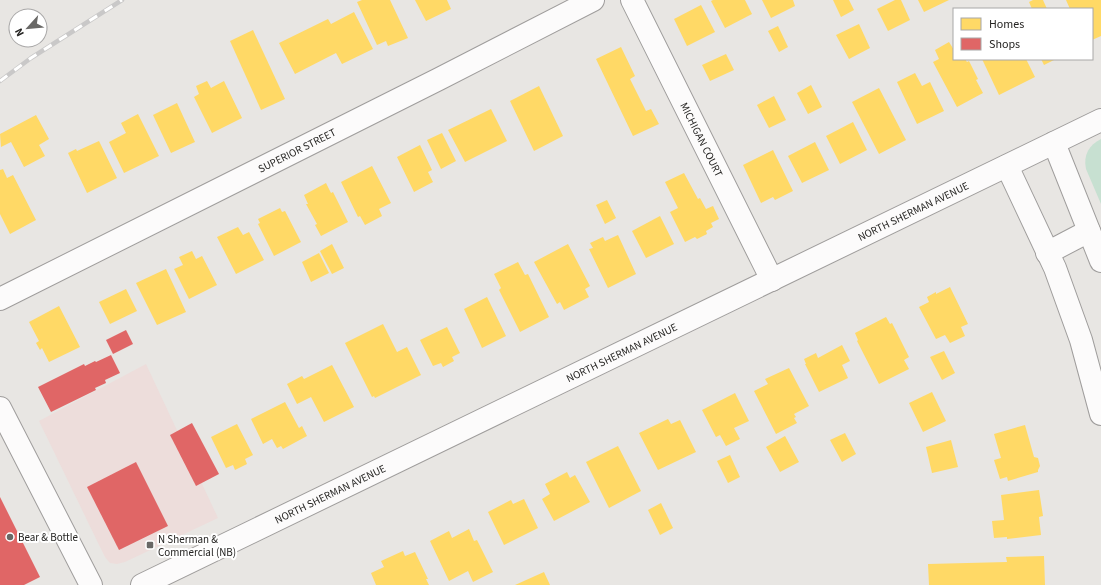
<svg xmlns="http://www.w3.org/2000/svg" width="1101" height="585" viewBox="0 0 1101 585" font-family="'Source Sans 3',sans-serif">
<rect width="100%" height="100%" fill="#e8e6e3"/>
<polygon fill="#eddddb" points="146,364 218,518 125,562 117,564 110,563 105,557 100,547 39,421"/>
<path fill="#c7e0d1" d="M1101,139V204L1086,169C1083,155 1089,145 1101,139Z"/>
<g fill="#ffd966">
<polygon points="362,0 390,0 408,38 388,46 386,41 377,45 357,2"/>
<polygon points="415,0 447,0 451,9 426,21"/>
<polygon points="713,0 745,0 752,14 725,28 711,1"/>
<polygon points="762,0 793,0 795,6 771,18"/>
<polygon points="833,0 849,0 854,10 841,17"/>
<polygon points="895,0 901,0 910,20 888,31 877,9"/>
<polygon points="918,0 949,0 924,12"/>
<polygon points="1033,0 1043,0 1047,9 1032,9 1029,2"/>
<polygon points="1066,0 1101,0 1101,36 1092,40 1092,9 1070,9"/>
<polygon points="701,5 715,32 687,46 674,19"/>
<polygon points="354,12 373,49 342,64 336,53 295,74 279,43 328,19 331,24"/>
<polygon points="859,24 870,48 849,59 836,35"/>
<polygon points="778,26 788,47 779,52 768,31"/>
<polygon points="253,30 285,99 261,110 230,41"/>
<polygon points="949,42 954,50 954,59 965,59 967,62 969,61 978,79 976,80 983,93 957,107 933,62 939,59 935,50"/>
<polygon points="621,47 635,76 630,79 646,111 651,109 659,124 633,136 596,59"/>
<polygon points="726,54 734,70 710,81 702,65"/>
<polygon points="982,59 1026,59 1035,77 999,95"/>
<polygon points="1041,59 1056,59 1044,65"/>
<polygon points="915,73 922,86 930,82 944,111 917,124 897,82"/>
<polygon points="207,81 211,88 224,81 242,118 212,133 194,97 199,94 196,86"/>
<polygon points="811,85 822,107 808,114 797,93"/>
<polygon points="539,86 563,136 534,151 510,101"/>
<polygon points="879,88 906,140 879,154 852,102"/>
<polygon points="774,96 786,120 769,128 757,105"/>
<polygon points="177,103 195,142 171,153 153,115"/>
<polygon points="491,109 507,141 465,162 448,130"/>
<polygon points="138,114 159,156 124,173 109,142 126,133 121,123"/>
<polygon points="36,115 49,139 39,145 45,156 24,167 11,142 1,147 0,134"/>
<polygon points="853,122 867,150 840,164 826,136"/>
<polygon points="442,133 456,161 441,169 427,140"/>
<polygon points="99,141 117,178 87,193 68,153 76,149 77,151"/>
<polygon points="815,142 829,170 802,183 788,156"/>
<polygon points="420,145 432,170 428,172 433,182 414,192 397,157"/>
<polygon points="773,150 793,191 775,200 773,197 761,203 743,165"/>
<polygon points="372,166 391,203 379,209 382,216 365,225 360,216 358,217 341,182"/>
<polygon points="3,169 7,178 13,175 36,220 10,234 0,214 0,170"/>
<polygon points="684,173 698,199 700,198 706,209 713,206 719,219 711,223 713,227 706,231 707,234 697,239 695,237 685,242 670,212 678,208 665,182"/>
<polygon points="326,183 331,193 333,192 348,222 321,236 315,225 317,224 306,204 308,204 304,195"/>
<polygon points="607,200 616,218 605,224 596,205"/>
<polygon points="280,208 282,212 285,211 301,242 274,256 258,224 260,223 258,219"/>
<polygon points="660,216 674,244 646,258 632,231"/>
<polygon points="238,227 243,235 249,232 264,260 236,274 217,237"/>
<polygon points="618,235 636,274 608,288 589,249 593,248 590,243 603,237 605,241"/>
<polygon points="332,244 344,268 332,274 320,251"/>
<polygon points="568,244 590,286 585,289 589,297 564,310 560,302 557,304 534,262"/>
<polygon points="192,251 196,259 202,256 217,285 189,299 174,269 183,265 179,257"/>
<polygon points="319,253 329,273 311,282 302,262"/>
<polygon points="518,262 525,275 528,274 549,317 520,332 499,290 501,288 494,274"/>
<polygon points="166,269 186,312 157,325 136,283"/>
<polygon points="950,287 968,324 961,327 965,336 950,343 945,335 936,339 919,307 929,302 927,297 936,292 936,294"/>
<polygon points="126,289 137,311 110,324 99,302"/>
<polygon points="487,297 506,336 482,348 464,309"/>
<polygon points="59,306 80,347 49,362 42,348 40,350 36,343 39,341 29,322"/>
<polygon points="886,317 890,324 892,323 909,357 904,360 909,369 879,384 857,341 858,340 855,333"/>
<polygon points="383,324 397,352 407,347 421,375 375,398 374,396 372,397 345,343"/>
<polygon points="447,327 460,353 452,357 454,361 443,367 441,363 433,366 420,340"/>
<polygon points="842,345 850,361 842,365 848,378 819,392 805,364 806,364 804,359 816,353 818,358"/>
<polygon points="944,351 955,373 942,380 930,357"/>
<polygon points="332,365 354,407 324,422 311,397 297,404 287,384 302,376 304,379"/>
<polygon points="789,368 809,406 794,414 796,417 794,418 797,423 776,434 754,391 768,384 765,379"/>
<polygon points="932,392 946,421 923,432 909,403"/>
<polygon points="735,393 749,421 734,428 740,439 726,446 720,435 716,437 702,410"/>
<polygon points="285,402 299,428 302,426 307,436 283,449 281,446 277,448 272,439 263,444 251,419"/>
<polygon points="668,419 671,424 680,420 696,452 658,470 639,433"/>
<polygon points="237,424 253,455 245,459 247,464 235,470 233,465 226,468 211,437"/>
<polygon points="1025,425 1034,457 1038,458 1040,466 1038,470 1038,472 1008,481 1007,477 1000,479 994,460 1001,458 994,434"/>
<polygon points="845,433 856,454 842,462 830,440"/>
<polygon points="785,436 799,462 780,472 766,447"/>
<polygon points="951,440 958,467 932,473 926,447"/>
<polygon points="618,446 641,491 609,508 586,462"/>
<polygon points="730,455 740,477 728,483 717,461"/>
<polygon points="567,472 570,478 575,475 590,502 554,521 542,499 550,494 545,484"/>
<polygon points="1039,490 1043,516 1039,517 1041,535 1007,539 1007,537 994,538 992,521 1004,520 1001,495"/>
<polygon points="524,499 538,528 504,545 488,512 511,500 513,504"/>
<polygon points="661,503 673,528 660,535 648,510"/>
<polygon points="469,529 474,541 477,540 493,572 473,582 468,571 449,581 430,541 449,531 452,538"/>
<polygon points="403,551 405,556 415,552 428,579 426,579 429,585 376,585 371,573 384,567 381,561"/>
<polygon points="1044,556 1045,585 929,585 928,564 1007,562 1006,557"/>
<polygon points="544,572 550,585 515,585"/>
</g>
<g fill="#e06666">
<polygon points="126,330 133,344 113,354 106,340"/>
<polygon points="111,355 120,373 105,380 106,383 95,388 96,390 51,412 38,387 84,364 85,366 95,361 96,362"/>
<polygon points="192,423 219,474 196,486 170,435"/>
<polygon points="136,462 168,526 119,550 87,487"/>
<polygon points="0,497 40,577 24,585 0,585"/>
</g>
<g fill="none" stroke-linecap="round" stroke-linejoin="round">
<defs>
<g id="street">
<path id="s1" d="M632,0L772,280"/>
<polyline points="1054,143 1101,261"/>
<polyline points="1007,166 1055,268 1081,340 1101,414"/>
<polyline points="1047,253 1089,231"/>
<path id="s2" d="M0,299L439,79L593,0"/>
</g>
<g id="secondary">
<polyline points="0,408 91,585"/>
<path id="s3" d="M142,585L1101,120"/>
</g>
</defs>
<use href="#street" stroke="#9f9d9c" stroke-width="24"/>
<use href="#secondary" stroke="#9f9d9c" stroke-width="24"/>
<use href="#street" stroke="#fcfbfb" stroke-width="22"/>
<use href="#secondary" stroke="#fcfbfb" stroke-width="22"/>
<defs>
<polyline id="rail" points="0,81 31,58 122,0"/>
</defs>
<use href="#rail" stroke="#c9c8c8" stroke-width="4.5"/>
<use href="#rail" stroke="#fff" stroke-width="3" stroke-dasharray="9" stroke-linecap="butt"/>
</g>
<g fill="#696866" stroke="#fff" stroke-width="1.5">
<circle cx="10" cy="537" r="4"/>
<rect x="146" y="541" width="8" height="8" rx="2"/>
</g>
<g text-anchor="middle" stroke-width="4" stroke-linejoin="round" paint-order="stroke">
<g font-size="11" fill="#252422" stroke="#fff">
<text dy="4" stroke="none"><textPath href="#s1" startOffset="156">MICHIGAN COURT</textPath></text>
<text dy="4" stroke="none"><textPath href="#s2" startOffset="332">SUPERIOR STREET</textPath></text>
<text dy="4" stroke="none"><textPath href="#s3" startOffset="857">NORTH SHERMAN AVENUE</textPath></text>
<text dy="4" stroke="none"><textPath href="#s3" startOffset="533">NORTH SHERMAN AVENUE</textPath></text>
<text dy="4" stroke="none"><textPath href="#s3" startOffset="209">NORTH SHERMAN AVENUE</textPath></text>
</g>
<g font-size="11" fill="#252422" stroke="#fff" text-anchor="start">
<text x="18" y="541">Bear &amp; Bottle</text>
<text x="158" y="543">N Sherman &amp;<tspan x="158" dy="13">Commercial (NB)</tspan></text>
</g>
</g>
<rect x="953" y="8" width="140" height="52" fill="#ffffff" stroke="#a8a7a7"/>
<rect x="961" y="18" width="20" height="12" fill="#ffd966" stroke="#a8a7a7"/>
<text x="989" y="28" font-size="12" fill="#252422">Homes</text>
<rect x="961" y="38" width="20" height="12" fill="#e06666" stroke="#a8a7a7"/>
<text x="989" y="48" font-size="12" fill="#252422">Shops</text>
<g transform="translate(28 28) rotate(243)"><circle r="19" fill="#ffffff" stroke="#a8a7a7"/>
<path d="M0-3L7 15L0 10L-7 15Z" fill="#696866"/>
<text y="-6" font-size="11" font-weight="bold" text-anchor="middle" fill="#252422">N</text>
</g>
</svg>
